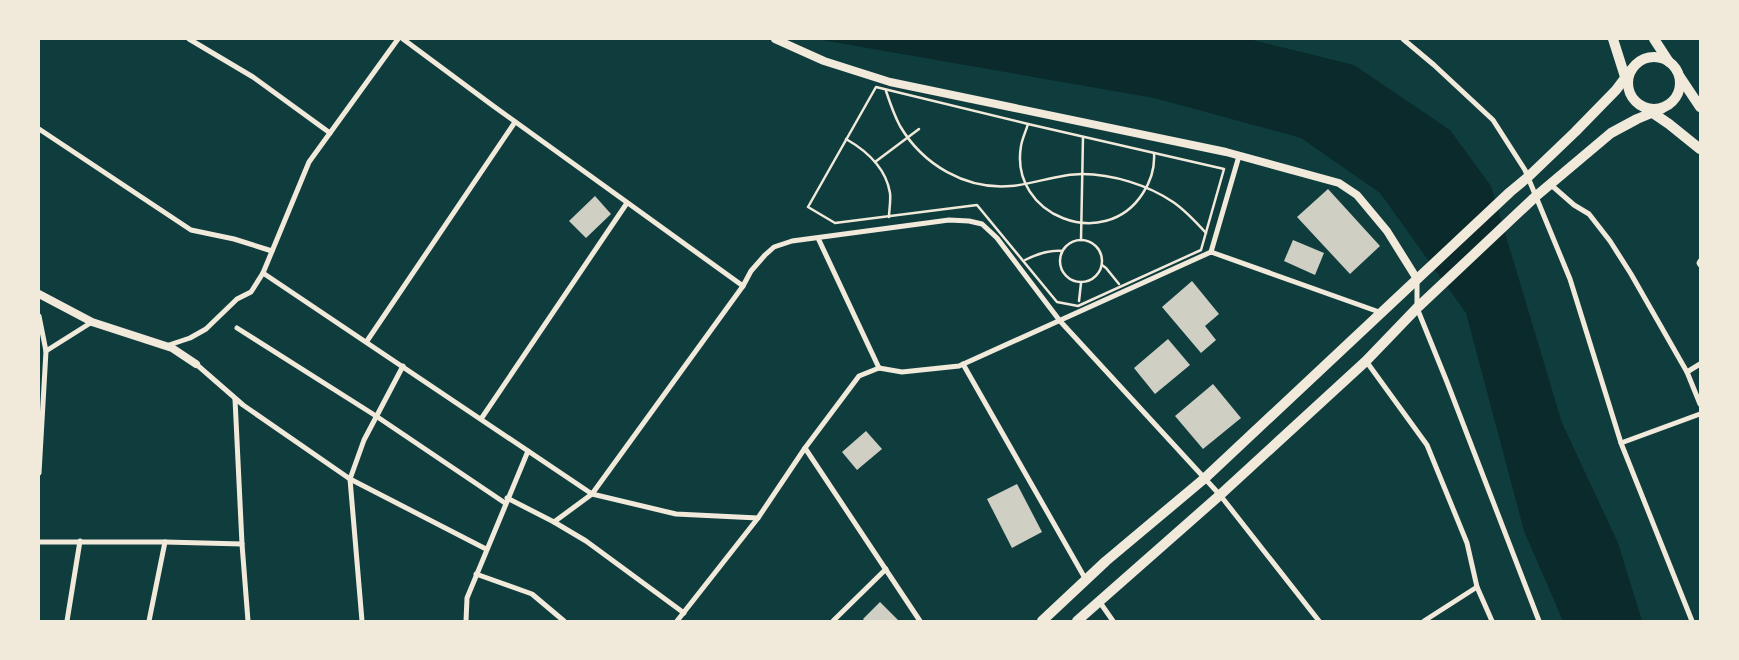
<svg xmlns="http://www.w3.org/2000/svg" width="1739" height="660" viewBox="0 0 1739 660" font-family="Cabin,sans-serif">
<rect width="100%" height="100%" fill="#0f3d3e"/>
<polygon fill="#0a2a2b" points="816,39 1249,39 1354,65 1450,130 1491,186 1562,423 1618,543 1642,621 1563,621 1524,531 1466,313 1380,193 1301,138 1154,98"/>
<g fill="#cfcfc3">
<polygon points="1328,189 1380,246 1350,274 1297,217"/>
<polygon points="595,196 611,214 586,238 569,221"/>
<polygon points="1293,240 1324,253 1315,275 1284,261"/>
<polygon points="1192,281 1219,314 1205,326 1216,340 1201,353 1162,307"/>
<polygon points="1168,339 1190,365 1155,394 1134,368"/>
<polygon points="1213,384 1241,418 1203,449 1175,416"/>
<polygon points="866,431 882,449 857,470 842,452"/>
<polygon points="1017,484 1042,532 1012,548 987,499"/>
<polygon points="880,602 899,621 865,621 863,619"/>
</g>
<g fill="none" stroke-linecap="round" stroke-linejoin="round">
<g stroke="#f1e9da" stroke-width="2.5">
<polygon points="876,87 1028,124 1224,169 1201,250 1078,306 1057,302 977,205 835,223 808,207"/>
<path d="M886,91C890,103 894,115 900,126C923,165 966,190 1011,186C1035,184 1058,174 1082,174C1112,174 1148,185 1173,202C1185,210 1196,222 1206,233"/>
<path d="M1028,124C1026,131 1022,139 1021,146C1009,216 1105,253 1143,193C1151,181 1155,168 1154,153"/>
<path d="M846,139C867,151 886,168 890,193C891,201 889,210 889,217"/>
<polyline points="875,162 919,129"/>
<circle cx="1081" cy="261" r="21"/>
<polyline points="1081,240 1083,137"/>
<path d="M1025,260C1037,254 1049,250 1062,251"/>
<polyline points="1102,265 1106,268 1119,284"/>
<polyline points="1079,301 1081,283"/>
</g>
<g stroke="#f1e9da" stroke-width="5">
<polyline points="189,39 253,77 330,133"/>
<polyline points="403,39 492,105 743,286"/>
<polyline points="1403,39 1434,65 1493,120 1525,170 1570,279 1621,443 1692,621"/>
<polyline points="39,129 191,230 234,239 272,251"/>
<polyline points="1550,184 1574,205 1589,214 1610,241 1631,274 1687,372 1700,404"/>
<polyline points="818,238 879,368"/>
<polyline points="1211,252 1239,156"/>
<polyline points="1700,261 1699,263 1700,265"/>
<polyline points="263,273 592,494 676,514 758,518"/>
<polyline points="1417,280 1417,308 1447,382 1539,621"/>
<polyline points="39,316 46,351 39,473"/>
<polyline points="237,328 376,416 505,503"/>
<polyline points="367,341 515,122"/>
<polyline points="166,346 190,338 206,329 237,299 251,292 263,273 309,162 398,39"/>
<polyline points="46,351 92,322"/>
<polyline points="1366,361 1427,445 1467,543 1477,587 1492,621"/>
<polyline points="196,364 243,405 350,479 486,549"/>
<polyline points="963,364 1086,580"/>
<polyline points="879,368 902,372 959,366 1211,252 1382,313"/>
<polyline points="1687,372 1700,364"/>
<polyline points="235,399 242,544 248,621"/>
<polyline points="481,419 627,203"/>
<polyline points="1621,443 1700,414"/>
<polyline points="805,448 920,621"/>
<polyline points="507,498 554,522 586,541 684,613"/>
<polyline points="554,522 592,494 743,286 751,271 765,255 774,247 792,241 949,220 969,221 982,224 997,238 1060,321 1220,495 1319,621"/>
<polyline points="39,542 165,542 242,544"/>
<polyline points="476,574 532,594 564,621"/>
<polyline points="1099,601 1113,621"/>
<polyline points="67,621 80,541"/>
<polyline points="149,621 165,542"/>
<polyline points="362,621 350,479 364,440 403,366"/>
<polyline points="466,621 467,598 528,451"/>
<polyline points="677,621 758,518 805,448 859,376 879,368"/>
<polyline points="833,621 886,569"/>
<polyline points="1424,621 1477,587"/>
</g>
<g stroke="#f1e9da" stroke-width="8">
<polyline points="775,39 824,61 890,82 1226,152 1339,183 1357,195 1387,231 1417,279"/>
<polyline points="39,294 92,322 172,348 196,364"/>
</g>
<g stroke="#f1e9da" stroke-width="10">
<polyline points="1042,621 1106,561 1205,478 1510,192 1528,177 1575,132 1616,90 1631,70"/>
<polyline points="1077,621 1220,495 1366,361 1417,308 1535,197 1611,133 1637,119 1661,109"/>
</g>
<g stroke="#f1e9da" stroke-width="10">
<polyline points="1613,39 1627,83"/>
<polyline points="1654,39 1669,62"/>
<circle cx="1654" cy="83" r="26"/>
<polyline points="1680,77 1700,107"/>
<polyline points="1647,109 1669,124 1700,149"/>
</g>
</g>
<rect width="1739" height="660" fill="none" stroke="#f1e9da" stroke-width="80"/>
</svg>
